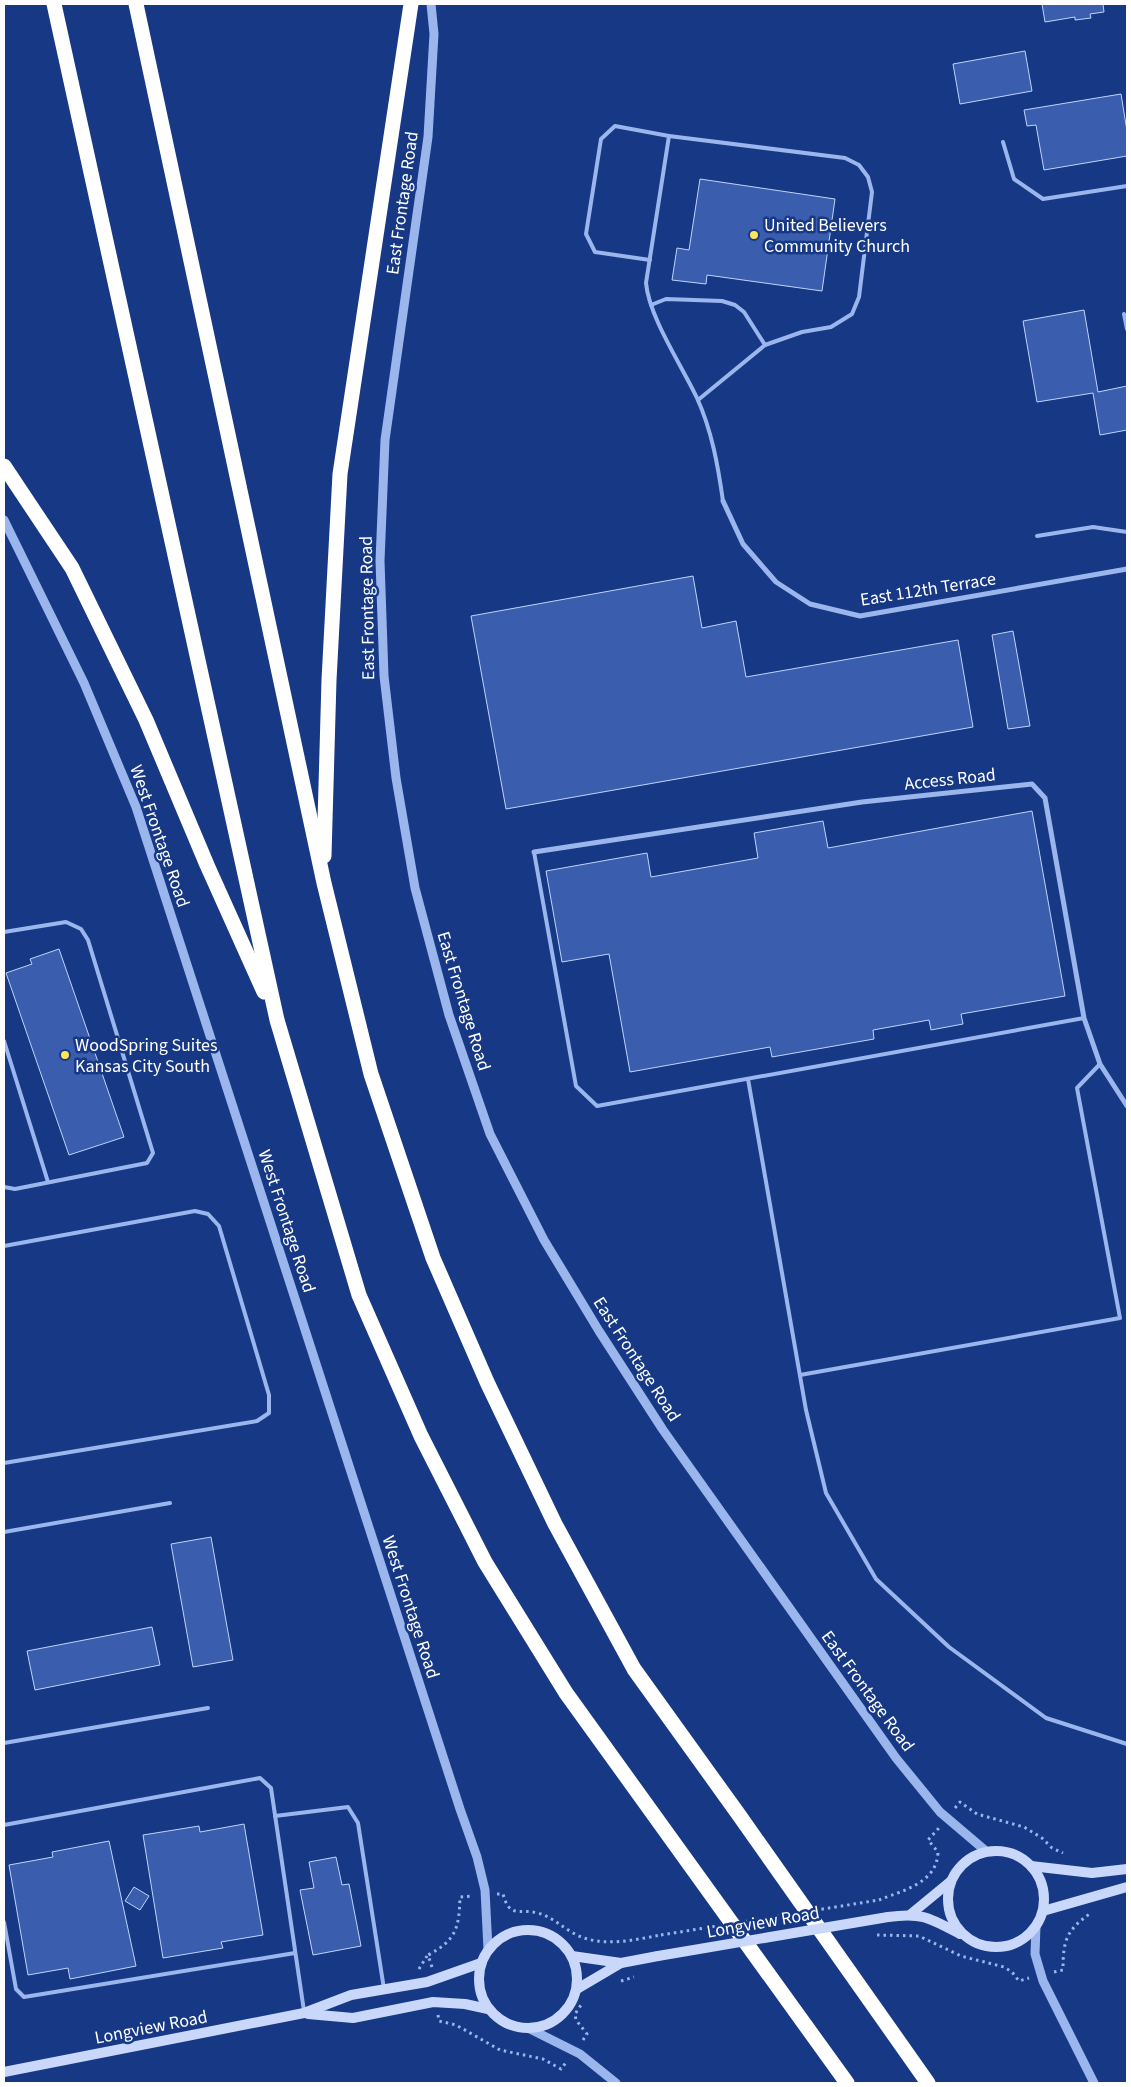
<svg xmlns="http://www.w3.org/2000/svg" width="1131" height="2087" viewBox="0 0 1131 2087" font-family="'Source Sans 3',sans-serif">
<rect width="100%" height="100%" fill="#163885"/>
<g fill="#3a5ead" stroke="#c0d3fa">
<polygon points="1042,4 1103,4 1104,12 1090,14 1091,18 1075,20 1075,17 1045,22"/>
<polygon points="1025,51 1032,91 960,104 953,64"/>
<polygon points="1121,94 1127,131 1127,156 1044,170 1036,125 1027,126 1024,110"/>
<polygon points="700,179 835,199 822,291 707,275 706,284 672,280 677,248 689,250"/>
<polygon points="1084,310 1098,392 1127,386 1127,430 1100,435 1093,393 1037,402 1023,321"/>
<polygon points="693,576 702,628 736,621 746,677 958,640 973,727 506,809 471,616"/>
<polygon points="1013,631 1030,726 1008,729 992,635"/>
<polygon points="1032,811 1065,996 961,1014 963,1024 931,1030 929,1020 873,1030 874,1039 772,1057 770,1047 630,1072 609,954 562,962 546,871 647,853 651,877 758,858 754,833 823,821 828,848"/>
<polygon points="59,949 124,1137 69,1155 6,973 32,964 30,959"/>
<polygon points="211,1537 233,1660 193,1667 171,1544"/>
<polygon points="152,1627 160,1665 35,1690 27,1651"/>
<polygon points="244,1824 263,1935 221,1942 223,1948 163,1958 143,1835 199,1826 200,1832"/>
<polygon points="109,1841 136,1966 70,1979 68,1968 28,1975 9,1865 53,1857 52,1852"/>
<polygon points="336,1857 342,1885 349,1884 361,1946 313,1955 300,1890 314,1888 309,1862"/>
<polygon points="134,1887 149,1896 140,1910 125,1901"/>
</g>
<g fill="none" stroke-linecap="round" stroke-linejoin="round">
<g stroke="#9bb5ed" stroke-width="3" stroke-dasharray="2.5 4" stroke-linecap="butt">
<polyline points="955,1808 960,1802 977,1814 1024,1827 1042,1838 1052,1848 1063,1853"/>
<path d="M497,1894H503C510,1919 518,1908 538,1913C552,1917 562,1927 575,1934C601,1948 633,1940 661,1935"/>
<path d="M879,1900C904,1890 937,1883 938,1852L928,1840L939,1828"/>
<polyline points="877,1935 919,1936 961,1956 1004,1967 1012,1972 1019,1981 1029,1978"/>
<path d="M432,1967L428,1955C457,1940 459,1927 460,1897L473,1896"/>
<polyline points="419,1969 427,1956"/>
<path d="M1054,1972L1063,1970C1063,1941 1066,1930 1091,1913"/>
<polyline points="621,1981 634,1977"/>
<polyline points="438,2015 439,2021 456,2025 500,2050 543,2059 561,2069 567,2061"/>
<polyline points="583,2040 587,2034 576,2020 575,2014 583,2002"/>
</g>
<g stroke="#9bb5ed" stroke-width="4">
<path d="M669,136L646,283C649,317 682,366 697,398C712,431 718,466 723,501"/>
<polyline points="1003,142 1014,179 1043,199 1127,186"/>
<polyline points="650,260 595,252 586,234 601,139 615,126 669,136 845,158 859,165 868,177 872,192 859,297 852,314 831,327 802,332 765,345 698,400"/>
<polyline points="651,305 666,299 722,301 735,305 744,312 765,345"/>
<polyline points="1124,314 1127,329"/>
<polyline points="1037,536 1093,527 1127,532"/>
<polyline points="534,852 576,1086 597,1106 1084,1018"/>
<polyline points="4,932 66,922 81,929 88,940 153,1153 147,1163 15,1189 4,1187"/>
<polyline points="4,1041 48,1182"/>
<polyline points="748,1079 806,1410 826,1493 876,1579 949,1647 1046,1718 1127,1744"/>
<polyline points="4,1246 195,1211 208,1214 219,1226 269,1395 269,1413 257,1421 4,1463"/>
<polyline points="800,1375 1120,1318 1077,1088 1100,1064"/>
<polyline points="4,1532 170,1503"/>
<polyline points="4,1743 208,1708"/>
<polyline points="275,1816 348,1807 358,1823 384,1989"/>
<polyline points="4,1825 260,1778 271,1788 304,2011"/>
<polyline points="4,1922 16,1989 24,1997 295,1953"/>
</g>
<g stroke="#9bb5ed" stroke-width="5">
<polyline points="723,501 743,544 776,582 810,604 860,616 1127,569"/>
<polyline points="534,852 862,802 1032,784 1045,798 1084,1018 1100,1064 1127,1106"/>
</g>
<g stroke="#9bb5ed" stroke-width="9">
<polyline points="431,4 434,34 428,137 385,440 380,561 384,676 396,778 415,888 449,1015 490,1134 544,1240 599,1331 663,1430 896,1758 940,1812 987,1852"/>
<polyline points="4,520 84,683 136,807 460,1809 477,1857 485,1890 488,1949"/>
<polyline points="1036,1926 1035,1954 1043,1981 1094,2083"/>
<polyline points="530,2029 580,2054 616,2083"/>
</g>
<g stroke="#c8d7fa" stroke-width="10">
<circle cx="996" cy="1899" r="48"/>
<polyline points="1031,1866 1092,1873 1127,1869"/>
<polyline points="1043,1911 1127,1887"/>
<polyline points="911,1914 951,1881"/>
<path d="M888,1917C922,1912 930,1918 960,1934"/>
<circle cx="528" cy="1979" r="49"/>
<polyline points="572,1956 621,1963"/>
<polyline points="577,1989 621,1963 658,1956"/>
<polyline points="308,2014 353,2018 433,2002 465,2004 488,2009"/>
<polyline points="4,2072 304,2013 351,1995 427,1982 481,1963"/>
</g>
<g stroke="#fff" stroke-width="15">
<polyline points="54,4 277,1020 359,1295 421,1436 485,1562 566,1693 847,2083"/>
<polyline points="136,4 324,883 371,1074 433,1258 487,1382 555,1524 634,1669 739,1815 928,2083"/>
<polyline points="4,466 72,568 146,720 207,865 264,992"/>
<polyline points="324,856 329,680 340,474 411,4"/>
</g>
<polyline stroke="#9bb5ed" stroke-width="3" stroke-dasharray="2.5 4" stroke-linecap="butt" points="661,1935 879,1900"/>
<polyline stroke="#c8d7fa" stroke-width="10" points="658,1956 888,1917"/>
</g>
<g fill="#ffe557" stroke="#163885" stroke-width="2">
<circle cx="754" cy="235" r="5"/>
<circle cx="65" cy="1055" r="5"/>
</g>
<g text-anchor="middle" stroke-width="5" stroke-linejoin="round" paint-order="stroke">
<g font-size="18" fill="#fff" stroke="#163885">
<text transform="translate(402 203) rotate(-82)" y="6">East Frontage Road</text>
<text transform="translate(928 589) rotate(-9)" y="6">East 112th Terrace</text>
<text transform="translate(367 608) rotate(-91)" y="6">East Frontage Road</text>
<text transform="translate(950 779) rotate(-6)" y="6">Access Road</text>
<text transform="translate(160 836) rotate(71)" y="6">West Frontage Road</text>
<text transform="translate(464 1001) rotate(73)" y="6">East Frontage Road</text>
<text transform="translate(287 1221) rotate(72)" y="6">West Frontage Road</text>
<text transform="translate(637 1359) rotate(57)" y="6">East Frontage Road</text>
<text transform="translate(411 1607) rotate(72)" y="6">West Frontage Road</text>
<text transform="translate(868 1691) rotate(54)" y="6">East Frontage Road</text>
<text transform="translate(763 1922) rotate(-10)" y="6">Longview Road</text>
<text transform="translate(151 2027) rotate(-11)" y="6">Longview Road</text>
</g>
<g font-size="18" fill="#fff" stroke="#163885" text-anchor="start">
<text x="764" y="231">United Believers<tspan x="764" dy="21">Community Church</tspan></text>
<text x="75" y="1051">WoodSpring Suites<tspan x="75" dy="21">Kansas City South</tspan></text>
</g>
</g>
<rect width="1131" height="2087" fill="none" stroke="#ffffff" stroke-width="10"/>
</svg>
